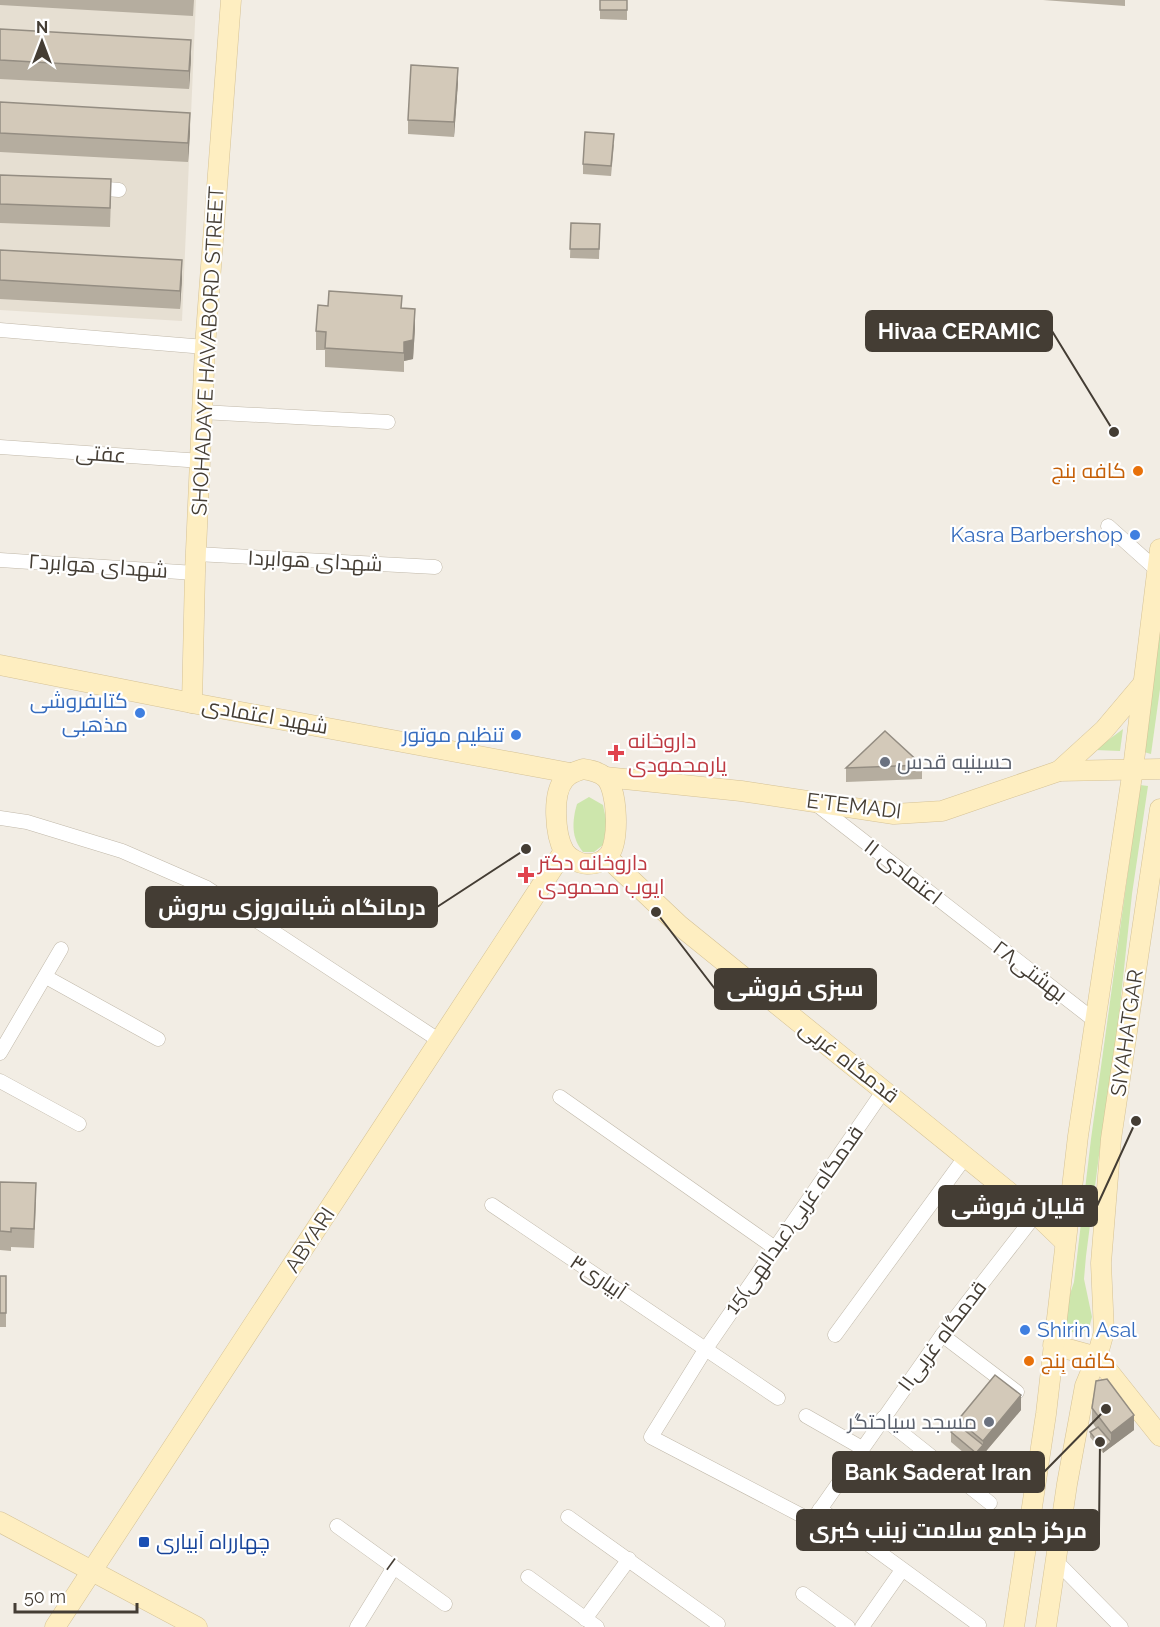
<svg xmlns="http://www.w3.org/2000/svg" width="1160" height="1627" viewBox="0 0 1160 1627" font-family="Raleway,Cairo,sans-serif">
<rect width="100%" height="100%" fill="#f2ede4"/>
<polygon fill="#e6dfd2" points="0,0 196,0 182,321 0,310"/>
<g fill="#cde6ac">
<polygon points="1160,614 1160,689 1151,754 1144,752"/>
<polygon points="1123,729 1120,751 1095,750"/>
<polygon points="1140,785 1148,786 1132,894 1116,1044 1101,1140 1086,1256 1084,1279 1092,1317 1089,1328 1081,1333 1071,1332 1065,1324 1065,1309 1074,1282 1091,1139"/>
<path d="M589,797L603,805L607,824L603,845L594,852H583C571,838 572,821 577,804Z"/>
</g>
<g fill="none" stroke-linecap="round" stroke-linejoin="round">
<defs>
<g id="street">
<polyline points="95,188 119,190"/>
<polyline points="0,330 205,347"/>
<polyline points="202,412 388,422"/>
<polyline points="0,447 202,461"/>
<polyline points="1108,526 1157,570"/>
<polyline points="196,554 435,567"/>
<polyline points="0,560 195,573"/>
<polyline points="816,804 1094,1020"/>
<polyline points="0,818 27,822 122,851 207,888 440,1041"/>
<polyline points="46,977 158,1039"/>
<polyline points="0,1053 61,949"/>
<polyline points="0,1081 79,1124"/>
<polyline points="884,1090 705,1350 651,1437 812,1521 942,1335 1036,1214"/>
<polyline points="560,1097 775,1248"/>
<polyline points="492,1205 778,1398"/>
<polyline points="835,1335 966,1156"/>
<polyline points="942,1335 1017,1392"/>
<polyline points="806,1416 862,1448"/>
<polyline points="883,1418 990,1503"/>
<polyline points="820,1509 979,1625"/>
<polyline points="568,1517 718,1624"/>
<polyline points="337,1526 445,1604"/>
<polyline points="1056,1561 1121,1627"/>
<polyline points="528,1577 597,1627"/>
<polyline points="803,1594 848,1627"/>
<polyline points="585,1619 629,1559"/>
<polyline points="357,1627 394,1567"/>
<polyline points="862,1627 902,1570"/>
</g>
<g id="secondary">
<polyline points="0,665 192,703 570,773"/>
<polyline points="192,703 195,573 205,347 231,0"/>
<path d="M583,769C591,770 599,772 605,777C618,789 620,843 608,856C603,862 595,864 587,864C580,864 568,858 564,851C555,835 552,794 564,780C569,773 575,772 583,769Z"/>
<polyline points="1059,771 1104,730 1142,685"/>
<polyline points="605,777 741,791 894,814 942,811 1059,771 1160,769"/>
<polyline points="607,857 679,925 1036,1214 1065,1242"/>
<polyline points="1053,1345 1097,1357"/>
<polyline points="1097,1357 1160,1436"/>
<polyline points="0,1522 197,1627"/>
<polyline points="55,1627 564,851"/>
<polyline points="1014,1627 1046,1414 1078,1136 1133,769 1160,549"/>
<polyline points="1046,1627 1067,1484 1085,1386 1097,1357 1104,1332 1101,1263 1111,1139 1160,809"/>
</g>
</defs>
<use href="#street" stroke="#c0b8a9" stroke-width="15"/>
<use href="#secondary" stroke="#d5c296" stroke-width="21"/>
<use href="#street" stroke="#fff" stroke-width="14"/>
<use href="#secondary" stroke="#feeec1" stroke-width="20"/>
</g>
<g fill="#b5ad9f">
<polygon points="0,0 194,0 193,16 0,5"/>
<polygon points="600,0 627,0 627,20 600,19"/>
<polygon points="1043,0 1125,0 1125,6"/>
<polygon points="0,29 191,59 189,89 0,79"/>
<polygon points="458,82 454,137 408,134 408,120"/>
<polygon points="0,102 190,132 188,162 0,152"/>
<polygon points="614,144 611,176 583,174 583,164"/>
<polygon points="0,175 111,198 110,227 0,223"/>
<polygon points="571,223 600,224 599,259 570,258"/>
<polygon points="0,250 182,279 180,309 0,299"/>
<polygon points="328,306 402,308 415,328 413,359 404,361 404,372 325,367 325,350 316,350 316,331"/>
<polygon points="922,765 922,779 846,782 846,768"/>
<polygon points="0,1182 36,1202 34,1248 11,1247 11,1251 0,1250"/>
<rect x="0" y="1276" width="6" height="51"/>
<polygon points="1092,1408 1134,1430 1103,1453 1090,1437 1090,1432 1096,1428 1092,1422"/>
<polygon points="1021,1410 976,1463 951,1442 951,1432 958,1425 958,1420"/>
</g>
<g fill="#948d82">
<polygon points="191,40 191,59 189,89 189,71"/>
<polygon points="458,68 458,82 454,137 454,122"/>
<polygon points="190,113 190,132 188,162 188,143"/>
<polygon points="182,260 182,279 180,309 180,291"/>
<polygon points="415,309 415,328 413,359 404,361 404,372 404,342"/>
<polygon points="1021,1395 1021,1410 976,1463 976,1453 983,1445 983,1441"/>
<polygon points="1134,1415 1134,1430 1103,1453 1103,1449 1111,1442 1111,1433"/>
</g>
<g fill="#d3c9b9" stroke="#948d82" stroke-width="1.5">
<rect x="600" y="0" width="27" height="10"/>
<polygon points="0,29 191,40 189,71 0,60"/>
<polygon points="411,65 458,68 454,122 408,120"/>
<polygon points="0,102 190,113 188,143 0,133"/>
<polygon points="585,132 614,134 611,166 583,164"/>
<polygon points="0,175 111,179 110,208 0,204"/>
<polygon points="571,223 600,224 599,249 570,249"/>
<polygon points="0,250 182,260 180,291 0,280"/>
<polygon points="329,291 402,296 401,308 415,309 413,340 404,342 404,353 325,348 326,332 316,331 318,305 328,306"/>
<polygon points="885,731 922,765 846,768"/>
<polygon points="0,1182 36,1183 34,1229 11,1228 11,1232 0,1231"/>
<rect x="0" y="1276" width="6" height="37"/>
<polygon points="995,1375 1021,1395 983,1441 958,1420"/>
<polygon points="1107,1379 1134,1415 1111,1433 1092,1408 1096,1381"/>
<polygon points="958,1425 983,1445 976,1453 951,1432"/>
<polygon points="1098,1427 1111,1442 1103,1449 1090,1432"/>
</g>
<g fill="#e8710a" stroke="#fff" stroke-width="2">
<circle cx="1138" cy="471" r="6"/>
<circle cx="1029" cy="1361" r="6"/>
</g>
<g fill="#3f7fe0" stroke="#fff" stroke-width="2">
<circle cx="1135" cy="535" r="6"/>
<circle cx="140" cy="713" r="6"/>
<circle cx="516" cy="735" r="6"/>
<circle cx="1025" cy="1330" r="6"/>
</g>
<g fill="#e0444e" stroke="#fff" stroke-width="2">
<path d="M613 744h6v6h6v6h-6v6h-6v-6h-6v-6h6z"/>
<path d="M523 866h6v6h6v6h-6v6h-6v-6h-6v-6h6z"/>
</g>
<g fill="#6b7280" stroke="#fff" stroke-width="2">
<circle cx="885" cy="762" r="6"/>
<circle cx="989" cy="1422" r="6"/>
</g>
<rect fill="#1a4fb4" stroke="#fff" stroke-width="2" x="138" y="1536" width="12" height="12" rx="3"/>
<g text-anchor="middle" stroke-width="4.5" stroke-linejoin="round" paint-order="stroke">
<g font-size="21" fill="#443d34" stroke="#fff">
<text transform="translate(208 351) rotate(-87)" y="7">SHOHADAYE HAVABORD STREET</text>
<text transform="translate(101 454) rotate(4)" y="7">عفتی</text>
<text transform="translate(315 561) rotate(3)" y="7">شهدای هوابرد۱</text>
<text transform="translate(98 566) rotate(4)" y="7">شهدای هوابرد۲</text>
<text transform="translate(265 716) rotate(10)" y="7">شهید اعتمادی</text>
<text transform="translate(854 806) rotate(7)" y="7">E'TEMADI</text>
<text transform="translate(903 872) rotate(38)" y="7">۱۱ اعتمادی</text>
<text transform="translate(1030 971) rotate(37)" y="7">۲۸بهشتی</text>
<text transform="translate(1127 1033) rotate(-82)" y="7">SIYAHATGAR</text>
<text transform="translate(849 1062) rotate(38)" y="7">قدمگاه غربی</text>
<text transform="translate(794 1220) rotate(-55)" y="7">15قدمگاه غربی(عبدالهی)</text>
<text transform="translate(310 1240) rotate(-57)" y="7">ABYARI</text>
<text transform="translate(598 1277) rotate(34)" y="7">آبیاری۳</text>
<text transform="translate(942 1336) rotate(-53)" y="7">قدمگاه غربی۱۱</text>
<text transform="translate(391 1564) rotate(36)" y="7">۱</text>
</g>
<g font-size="21" fill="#c56008" stroke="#fff" text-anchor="end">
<text x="1126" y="478">کافه بنج</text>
<text x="1041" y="1368" text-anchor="start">کافه بِنج</text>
</g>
<g font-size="21" fill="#366cbe" stroke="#fff" text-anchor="end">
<text x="1123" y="542">Kasra Barbershop</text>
<text x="128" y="708">کتابفروشی<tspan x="128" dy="24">مذهبی</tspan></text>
<text x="504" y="742">تنظیم موتور</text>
<text x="1037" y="1337" text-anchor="start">Shirin Asal</text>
</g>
<g font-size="21" fill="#be3a42" stroke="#fff" text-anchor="start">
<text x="628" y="748">داروخانه<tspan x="628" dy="24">یارمحمودی</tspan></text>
<text x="538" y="870">داروخانه دکتر<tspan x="538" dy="24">ایوب محمودی</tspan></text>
</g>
<g font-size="21" fill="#5b616d" stroke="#fff" text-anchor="start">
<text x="897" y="769">حسینیه قدس</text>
<text x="977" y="1429" text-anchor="end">مسجد سیاحتگر</text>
</g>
<g font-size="21" fill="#164399" stroke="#fff" text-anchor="start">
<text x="156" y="1549">چهارراه آبیاری</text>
</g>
</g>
<path fill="none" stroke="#443d34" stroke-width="2" d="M1114 432L1052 331M526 849L437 907M656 912L715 989M1136 1121L1097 1206M1106 1409L1044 1472M1100 1442L1099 1530"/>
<g fill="#443d34" stroke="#fff" stroke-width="2">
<circle cx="1114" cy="432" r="6"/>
<circle cx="526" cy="849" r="6"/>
<circle cx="656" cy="912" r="6"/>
<circle cx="1136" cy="1121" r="6"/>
<circle cx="1106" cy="1409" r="6"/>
<circle cx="1100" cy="1442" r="6"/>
</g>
<g fill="#443d34" stroke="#443d34" stroke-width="2">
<rect x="866" y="311" width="186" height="40" rx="6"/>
<rect x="146" y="887" width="291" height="40" rx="6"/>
<rect x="715" y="969" width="161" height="40" rx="6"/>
<rect x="939" y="1186" width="158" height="40" rx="6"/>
<rect x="833" y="1452" width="211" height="40" rx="6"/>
<rect x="797" y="1510" width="302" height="40" rx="6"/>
</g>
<g font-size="22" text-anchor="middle" font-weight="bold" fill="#fff">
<text x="959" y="339">Hivaa CERAMIC</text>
<text x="292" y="915">درمانگاه شبانه‌روزی سروش</text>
<text x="795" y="996">سبزی فروشی</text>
<text x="1018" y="1214">قلیان فروشی</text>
<text x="938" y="1480">Bank Saderat Iran</text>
<text x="948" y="1538">مرکز جامع سلامت زینب کبری</text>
</g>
<g transform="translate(42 42)" stroke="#ffffff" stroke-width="4.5" paint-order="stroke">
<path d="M0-4.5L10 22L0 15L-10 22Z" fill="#443d34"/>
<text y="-9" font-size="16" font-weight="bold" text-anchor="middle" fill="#443d34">N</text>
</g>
<path d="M15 1603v9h122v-9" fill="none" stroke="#443d34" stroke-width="3"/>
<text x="24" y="1603" font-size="18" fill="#443d34" stroke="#ffffff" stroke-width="4.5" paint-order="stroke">50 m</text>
</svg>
